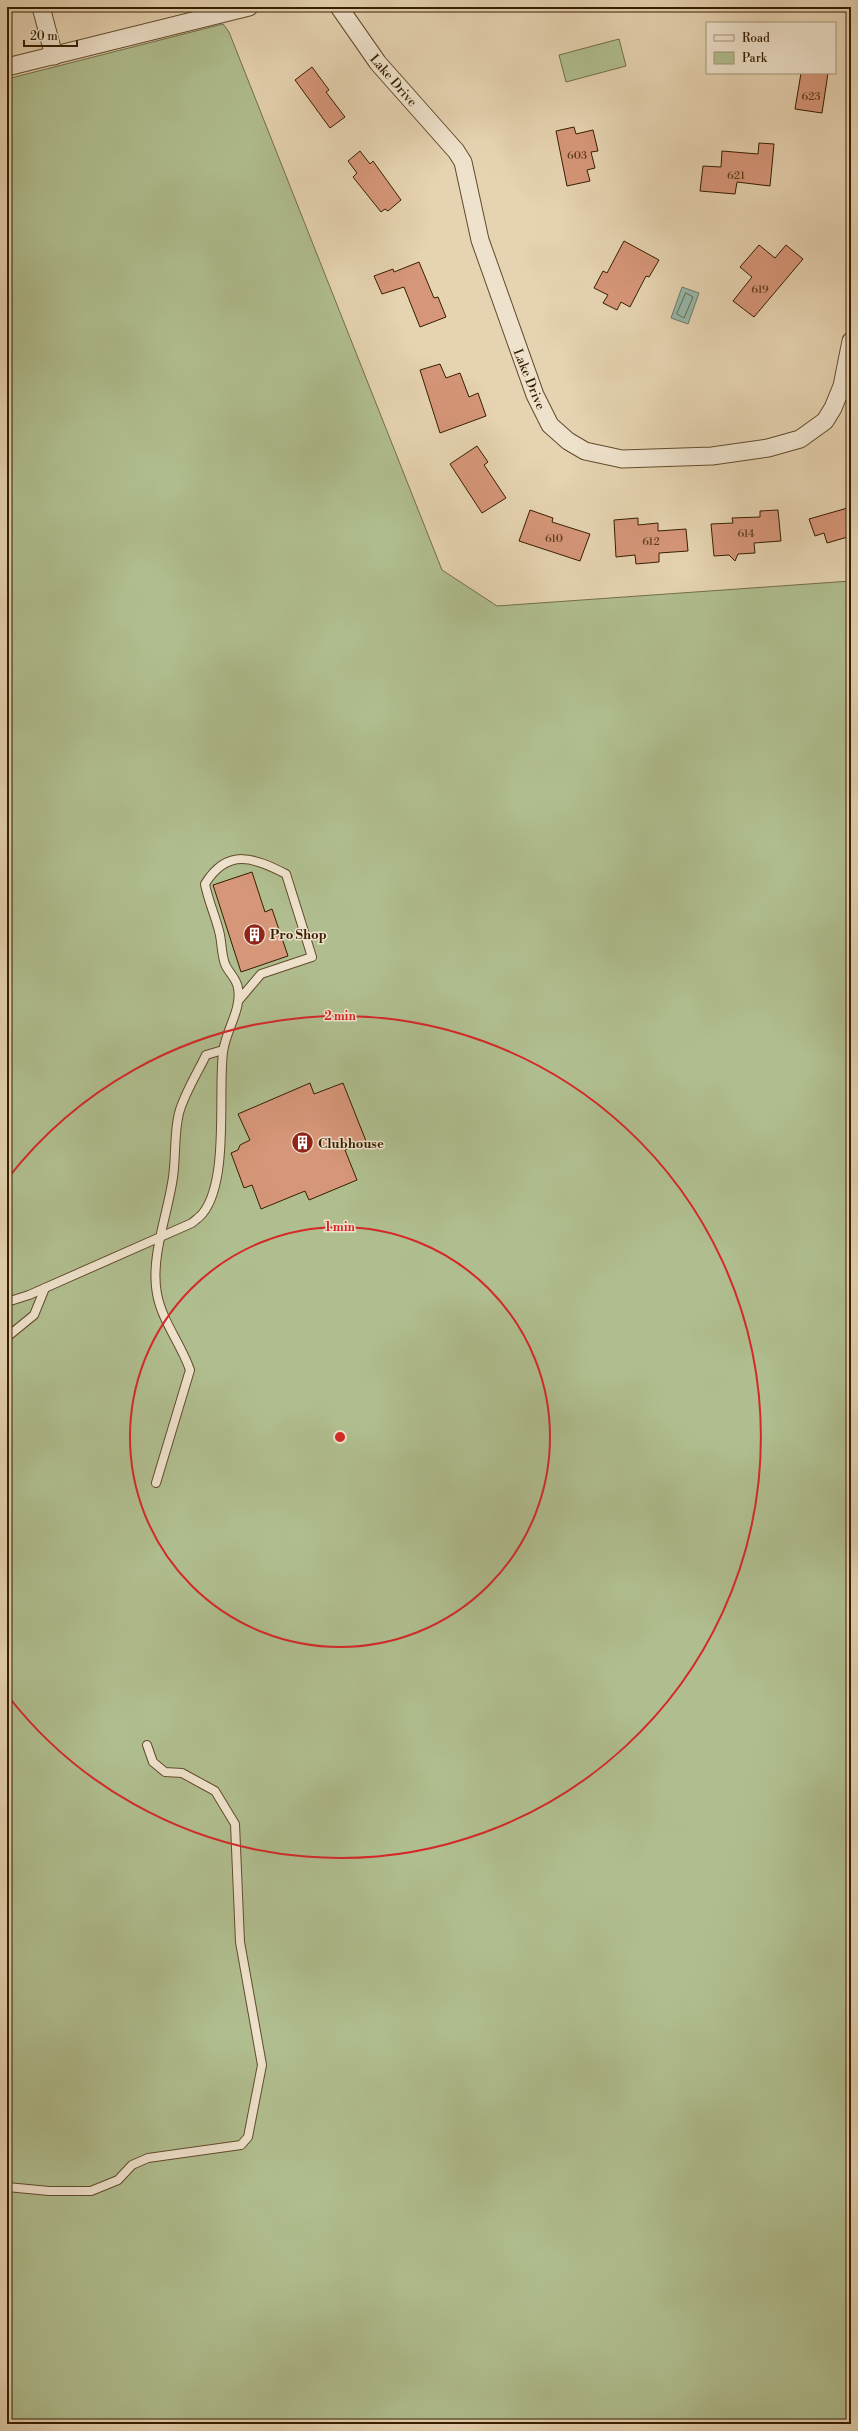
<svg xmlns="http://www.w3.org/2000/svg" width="858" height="2431" viewBox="0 0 858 2431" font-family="'Libre Bodoni',serif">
<rect width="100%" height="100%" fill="#e6d3b1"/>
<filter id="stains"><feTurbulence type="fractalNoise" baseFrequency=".005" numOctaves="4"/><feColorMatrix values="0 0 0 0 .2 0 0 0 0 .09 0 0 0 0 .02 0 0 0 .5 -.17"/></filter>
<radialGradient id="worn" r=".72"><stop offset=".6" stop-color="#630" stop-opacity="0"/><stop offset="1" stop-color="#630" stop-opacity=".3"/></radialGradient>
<g fill="#b0be8f" stroke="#736e48">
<polygon points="223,24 229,32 442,570 497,606 851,581 851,2424 7,2424 7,79"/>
<polygon points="619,39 626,66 566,82 559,55"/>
</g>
<polygon fill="#96b8aa" stroke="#707a66" points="682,287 699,293 688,324 671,318"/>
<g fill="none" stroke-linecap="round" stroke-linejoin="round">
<polygon stroke="#666b55" stroke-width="1" points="686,293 693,297 684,318 677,314"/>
</g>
<g fill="#d69679" stroke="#361e00">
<polygon points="312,67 329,90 326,92 345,117 330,128 295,80"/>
<polygon points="801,73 828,73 822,113 795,109"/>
<polygon points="574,127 576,134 593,130 598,151 591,152 595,168 587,170 590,181 567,186 556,131"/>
<polygon points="759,143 774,144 770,186 737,182 735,194 700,191 703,166 721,167 722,151 758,154"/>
<polygon points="360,151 370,164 373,161 401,200 388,211 385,209 381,212 353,177 357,173 348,161"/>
<polygon points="624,241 659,260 649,277 646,276 630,307 621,302 617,310 603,303 608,295 594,288 603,271 607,273"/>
<polygon points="759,245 775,258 786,245 803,259 754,317 733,301 752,277 740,267"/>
<polygon points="419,262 434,298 438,297 446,317 420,327 404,287 382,294 374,276 393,269 394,272"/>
<polygon points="440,364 446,378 460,373 469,397 478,393 486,416 440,433 420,370"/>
<polygon points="477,446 488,462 484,465 506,498 482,513 450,464"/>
<polygon points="851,507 851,536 827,543 824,533 815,536 809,519"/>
<polygon points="530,510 553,518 552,522 590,534 580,561 519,541"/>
<polygon points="778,510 781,541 754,543 755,553 738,554 735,561 729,555 714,556 711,524 733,523 732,518 760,517 760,511"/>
<polygon points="638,518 638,525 658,523 658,531 686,529 688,551 659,553 659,562 636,564 635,555 616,557 614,520"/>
<polygon points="252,872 265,912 272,909 288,956 241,972 213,885"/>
<polygon points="310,1083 314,1094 343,1083 366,1141 345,1150 357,1180 309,1200 305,1191 261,1209 252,1185 244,1188 231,1153 238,1150 240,1145 250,1140 238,1114"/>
</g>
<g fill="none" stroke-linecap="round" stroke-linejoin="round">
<defs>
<g id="service">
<path d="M7,1302L29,1295L192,1223C195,1220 200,1217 203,1213C229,1180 218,1094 223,1052C226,1029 242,1010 238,988C237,979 228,972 225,964C221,953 222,941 219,931C215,915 208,900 205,884C228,847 254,858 286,874L312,957L261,974L239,1000"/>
<polyline points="7,1337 34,1315 45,1288"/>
<path d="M156,1483L190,1370C181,1344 162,1321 157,1294C150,1257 168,1214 173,1177C176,1156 174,1133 179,1113C185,1092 197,1074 206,1055L223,1050"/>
<polyline points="7,2187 49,2191 91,2191 118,2180 132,2165 148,2158 241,2145 248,2137 262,2065 240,1942 235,1824 215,1791 182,1773 165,1772 153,1762 147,1745"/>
</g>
<g id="minor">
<polyline points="41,7 54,56"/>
<polyline points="339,7 378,63 456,151 463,162 480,240 535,395 550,425 568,441 585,451 622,459 712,456 768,448 800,439 825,421 833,408 842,386 851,341"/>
<polyline points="7,67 249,7"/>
</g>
</defs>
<use href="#service" stroke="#624b2c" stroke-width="10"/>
<use href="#minor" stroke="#624b2c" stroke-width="19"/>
<use href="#service" stroke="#efe2cc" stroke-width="8"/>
<use href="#minor" stroke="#efe2cc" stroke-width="17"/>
</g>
<g fill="none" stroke="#d62828" stroke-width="2">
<circle cx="340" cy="1437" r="210"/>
<path d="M8 1178A421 421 0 1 1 8 1696"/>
</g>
<defs>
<symbol id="building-disc" viewBox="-11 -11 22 22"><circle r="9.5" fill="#8f2418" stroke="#efe2cc"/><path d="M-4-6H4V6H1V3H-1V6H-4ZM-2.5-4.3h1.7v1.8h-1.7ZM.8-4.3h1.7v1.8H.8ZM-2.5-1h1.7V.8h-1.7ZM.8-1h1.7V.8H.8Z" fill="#fff"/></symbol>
</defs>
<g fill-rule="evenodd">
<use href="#building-disc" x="242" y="922" width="25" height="25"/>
<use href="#building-disc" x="290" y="1130" width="25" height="25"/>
</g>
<g text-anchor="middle" stroke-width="3" stroke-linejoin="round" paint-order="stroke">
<g font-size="11" fill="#5e3c1e">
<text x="811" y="100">623</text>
<text x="577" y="159">603</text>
<text x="736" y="179">621</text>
<text x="760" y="293">619</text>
<text x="746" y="537">614</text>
<text x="554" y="542">610</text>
<text x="651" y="545">612</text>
</g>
<g font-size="13" fill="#361e00" stroke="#efe2cc">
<text transform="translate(394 80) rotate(49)" y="5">Lake Drive</text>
<text transform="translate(530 379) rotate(68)" y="5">Lake Drive</text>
</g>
<g font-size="13" font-weight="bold" fill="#361e00" stroke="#efe2cc" text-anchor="start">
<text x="270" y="939">Pro Shop</text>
<text x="318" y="1148">Clubhouse</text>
</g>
</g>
<circle cx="340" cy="1437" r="6" fill="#d62828" stroke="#efe2cc" stroke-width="2"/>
<g font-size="12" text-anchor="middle" font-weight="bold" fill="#d62828" stroke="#efe2cc" stroke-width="3" stroke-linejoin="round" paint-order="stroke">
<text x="340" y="1020">2 min</text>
<text x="340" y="1231">1 min</text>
</g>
<rect width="858" height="2431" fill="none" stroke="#e6d3b1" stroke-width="24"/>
<rect x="8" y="8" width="842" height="2415" fill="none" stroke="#361e00" stroke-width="2"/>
<rect x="12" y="12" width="834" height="2407" fill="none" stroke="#361e00"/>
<rect x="706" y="22" width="130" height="52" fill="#efe2cc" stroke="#a5947a"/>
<rect x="714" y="35" width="20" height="6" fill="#efe2cc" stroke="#a5947a"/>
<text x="742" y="42" font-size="12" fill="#361e00">Road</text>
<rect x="714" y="52" width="20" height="12" fill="#b0be8f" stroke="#a5947a"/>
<text x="742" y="62" font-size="12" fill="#361e00">Park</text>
<path d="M24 40v6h53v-6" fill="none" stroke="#361e00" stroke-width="2"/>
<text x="30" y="40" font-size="12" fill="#361e00" stroke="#efe2cc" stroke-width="3" paint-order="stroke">20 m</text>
<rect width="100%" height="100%" filter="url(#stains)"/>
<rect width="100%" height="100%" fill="url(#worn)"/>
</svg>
